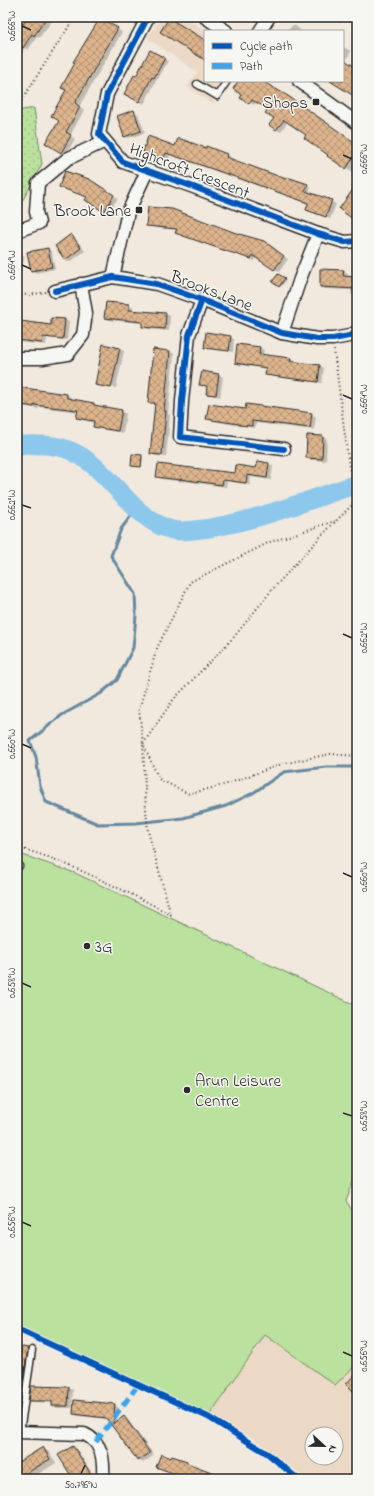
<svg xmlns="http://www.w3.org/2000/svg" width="374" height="1496" viewBox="0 0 374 1496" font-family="'Indie Flower',sans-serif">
<defs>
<pattern id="garden-dots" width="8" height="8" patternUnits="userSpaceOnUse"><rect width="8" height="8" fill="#bae19d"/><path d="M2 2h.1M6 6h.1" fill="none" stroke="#a0c187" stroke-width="1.8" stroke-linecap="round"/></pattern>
<pattern id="building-cross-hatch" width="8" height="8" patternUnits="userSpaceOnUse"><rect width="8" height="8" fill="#dcb48d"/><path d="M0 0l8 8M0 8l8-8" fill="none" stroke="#b39373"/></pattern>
</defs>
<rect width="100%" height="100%" fill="#f1e9de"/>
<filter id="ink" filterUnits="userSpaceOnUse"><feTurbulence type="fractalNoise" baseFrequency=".025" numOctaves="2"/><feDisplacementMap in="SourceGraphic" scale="8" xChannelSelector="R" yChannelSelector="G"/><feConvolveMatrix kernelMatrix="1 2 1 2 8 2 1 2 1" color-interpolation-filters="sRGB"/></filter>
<g filter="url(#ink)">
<g fill="#ebd9c6" fill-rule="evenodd">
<polygon points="161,17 185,17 206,31 205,81 228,81 213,104 187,87 197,72 147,38"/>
<path d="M265,1335L335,1385L357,1364V1479H306L253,1438L208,1417ZM312,1434H336V1458H312Z"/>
</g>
<polygon fill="url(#garden-dots)" stroke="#728664" points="34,108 42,164 17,211 17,111"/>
<polygon fill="#bae19d" stroke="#728664" points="17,853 75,873 357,1006 357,1173 346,1201 357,1218 357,1364 335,1385 265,1335 209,1416 17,1326"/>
<g fill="#0003">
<polygon points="29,17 46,17 52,21 39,38 37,37 28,50 25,48 17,60 17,33"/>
<polygon points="331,17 345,17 340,23"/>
<polygon points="100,19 122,32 79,107 84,110 70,136 75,139 66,154 46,143 60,120"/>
<polygon points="293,25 297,27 301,31 287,31"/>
<polygon points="343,47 351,51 346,61 357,69 357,98 331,81 343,81"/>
<polygon points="151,52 168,61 158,79 157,79 144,104 125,94"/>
<polygon points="239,81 264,81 268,84 267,85 357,144 357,183 353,181 356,174 329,156 330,155 307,135 288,122 280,132 276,129 276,118 269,109 257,101 254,105 242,98 244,95"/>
<polygon points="134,111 138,114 145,133 129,138 125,136"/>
<polygon points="176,147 206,149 207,148 227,155 231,157 230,159 287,180 307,185 311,188 309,193 336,204 330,219 307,210 309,204 170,155 168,161 144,152"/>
<polygon points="94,183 118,198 108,213 104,211"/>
<polygon points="149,208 268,245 288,259 279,272 256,257 255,261 181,235 177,230 151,227 147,225"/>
<polygon points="71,236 75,238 85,251 70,262 66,260 56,247"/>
<polygon points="48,249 52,252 55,269 36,273 32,270"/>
<polygon points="17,252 25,256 21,271 17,270"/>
<polygon points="343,271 348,273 347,277 357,278 357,296 351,294 351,290 325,289 321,287"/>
<polygon points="278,275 286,280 281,287 274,282"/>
<polygon points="107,303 129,305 133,308 133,311 166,314 170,316 169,331 147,329 143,327 143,323 109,320 105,318"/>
<polygon points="65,320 69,322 67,340 47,338 46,345 17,342 17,322 51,326"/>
<polygon points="230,337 234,339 233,352 209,349 205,347"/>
<polygon points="238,345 260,348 264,350 263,355 290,359 294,361 294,363 320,366 324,368 322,383 270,376 266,374 267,369 240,365 236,363"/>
<polygon points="120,349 124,351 116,388 100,385 100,387 97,385"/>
<polygon points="170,352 174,354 168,414 170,415 166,457 155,456 151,453 156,405 149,402"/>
<polygon points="219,375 223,377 220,397 211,395 207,393 207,387 200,384"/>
<polygon points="17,387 67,395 72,398 71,400 122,411 126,414 123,433 99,429 94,426 95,423 82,420 77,418 78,412 39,407 38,409 17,405"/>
<polygon points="246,410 311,414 316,417 314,430 256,423 255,428 212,421 208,419"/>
<polygon points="308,436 323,437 327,439 326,461 311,460 307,458"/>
<polygon points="142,456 143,457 142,467 132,466"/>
<polygon points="258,462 269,464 273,466 271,480 251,477 250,485 227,481 226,487 184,481 184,482 162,479 158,477 236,475 257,469"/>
<polygon points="28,1349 30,1351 22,1401 21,1401 17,1419 17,1373"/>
<polygon points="69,1388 73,1390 72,1408 57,1408 53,1405 53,1403 34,1402 30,1400"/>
<polygon points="115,1405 119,1408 117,1422 124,1418 128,1420 154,1455 143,1463 139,1460 109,1419 78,1416 74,1414"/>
<polygon points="73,1447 77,1450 96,1479 74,1479"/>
<polygon points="43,1448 49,1452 56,1463 30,1479 20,1478 17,1473 17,1464"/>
</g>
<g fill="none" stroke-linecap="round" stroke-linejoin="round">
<polyline stroke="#65899f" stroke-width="3" points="137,508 121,529 111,556 135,594 136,616 133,648 117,680 100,694 62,715 30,741 36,757 40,786 46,802 98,824 136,823 183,818 226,806 253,793 284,772 326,767 357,767"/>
<path stroke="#8cc8ec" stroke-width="19" d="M17,445C35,445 54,443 71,451C111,468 133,524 177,531C235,530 302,502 357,484"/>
</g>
<g fill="url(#building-cross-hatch)" stroke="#2b2b2b">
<polygon points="28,17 47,17 34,36 32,34 23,48 17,44 17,24 21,27"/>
<polygon points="100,18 118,28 75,103 80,107 66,132 71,135 61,153 45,143 59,121 51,116 66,90 61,88 75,63 73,62"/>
<polygon points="169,18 205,40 205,60 160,32"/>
<polygon points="150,50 165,58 154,78 152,77 139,102 124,94 134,75 136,76"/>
<polygon points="343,59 357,68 357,98 330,81 343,81"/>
<polygon points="238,81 262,81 288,96 357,144 357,152 346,169 327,156 328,155 304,138 306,135 284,120 276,130 269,125 274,118 265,113 268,109 252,100 249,104 240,98 242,95 233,89"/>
<polygon points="134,110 141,131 124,137 117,116"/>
<polygon points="148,136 175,146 178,138 206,148 206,146 227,154 226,157 286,179 287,177 308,184 305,191 332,200 326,217 306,210 308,203 247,181 166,153 163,160 143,152"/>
<polygon points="65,171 89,179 114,195 104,212 85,200 87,197 59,187"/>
<polygon points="357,184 357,222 339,209"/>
<polygon points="148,207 172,209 236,233 264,241 284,256 274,270 252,255 251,259 223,250 175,233 177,229 146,226"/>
<polygon points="71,234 81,248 65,260 55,246"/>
<polygon points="48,248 52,267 31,271 27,252"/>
<polygon points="320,269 344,270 343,276 357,277 357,289 320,287"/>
<polygon points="278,274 285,278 279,287 272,282"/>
<polygon points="106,302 129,304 129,310 166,313 165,329 142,327 142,322 104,318"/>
<polygon points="51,318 65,319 63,339 43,337 42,343 17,340 20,321 51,325"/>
<polygon points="206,332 231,336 229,351 204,348"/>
<polygon points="103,344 120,348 111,388 95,385"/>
<polygon points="237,344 260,347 259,354 291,358 290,361 320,365 318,382 265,375 266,368 235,363"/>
<polygon points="153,349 170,351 164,411 166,411 162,455 150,454 155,403 148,403"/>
<polygon points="202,371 219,374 216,395 206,394 207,386 199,385"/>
<polygon points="17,387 67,394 67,398 94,403 94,405 122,410 118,431 93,427 94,421 76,418 78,410 34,405 34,407 17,404"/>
<polygon points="209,404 245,409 246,404 312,413 310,428 252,421 252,426 239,425 239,424 206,419"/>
<polygon points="307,435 323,436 322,459 306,458"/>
<polygon points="132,454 142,455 141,467 131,466"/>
<polygon points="258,461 269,463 267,478 247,475 246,483 223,480 222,485 180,479 180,480 156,477 158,464 235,473 236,465 256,468"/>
<polygon points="22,1347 28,1348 20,1400 17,1400 17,1368"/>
<polygon points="357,1372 357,1395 346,1384"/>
<polygon points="31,1386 69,1387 68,1406 52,1406 52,1401 29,1401"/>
<polygon points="74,1400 115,1404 113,1424 124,1416 150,1453 138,1461 106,1418 73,1414"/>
<polygon points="73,1446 77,1452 94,1479 73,1479 58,1455"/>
<polygon points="43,1447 50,1459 17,1479 17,1463"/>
<polygon points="161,1454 171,1458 172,1456 187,1461 187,1463 228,1478 228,1479 189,1479 156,1467"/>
</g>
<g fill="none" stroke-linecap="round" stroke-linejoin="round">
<defs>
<g id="lane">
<polyline points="197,84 217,96 227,81"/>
<polyline points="17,866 19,866"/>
<polyline points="20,1432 32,1350"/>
</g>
<g id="street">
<polyline points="148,17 107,94 99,134 123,162 191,186 318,234 345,242 357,241"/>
<polyline points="205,17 226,31"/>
<polyline points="260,31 269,17"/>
<polyline points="299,81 357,123"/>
<polyline points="17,231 39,223 36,212 38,183 67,159 105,141"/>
<polyline points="113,277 128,212 147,171"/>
<polyline points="55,291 113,277 157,284 202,300 282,333 317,339 333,339 349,336 357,332"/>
<polyline points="202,300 189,335 182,401 180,437 284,449"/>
<polyline points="282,333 300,279 318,234"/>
<polyline points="17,358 42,358 68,354 83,335 86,313 81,284"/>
<path d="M17,1432L84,1434C103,1442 104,1461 103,1479"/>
</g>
</defs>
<use href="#lane" stroke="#2b2b2b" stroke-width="9"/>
<use href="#street" stroke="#2b2b2b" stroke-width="15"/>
<g stroke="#2b2b2b" stroke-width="2" stroke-dasharray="1 3" stroke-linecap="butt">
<polyline points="17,107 75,17"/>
<polyline points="17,294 28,295 46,292"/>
<polyline points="334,350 349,467 357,495"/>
<polyline points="357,500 323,534 271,591 234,637 173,700 143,744 159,779 189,794 227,784 282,764 330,754 357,756"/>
<path d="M17,848C45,854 71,866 97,878C122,890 147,901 171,915"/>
<polyline points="171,915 148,831 146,811 143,744 139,710 157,648 190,582 270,542 335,521"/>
<polyline points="357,1455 350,1468 357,1475"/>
</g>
<use href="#lane" stroke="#f6f6f2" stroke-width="6"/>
<use href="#street" stroke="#f6f6f2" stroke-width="12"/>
<polyline stroke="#3ea3eb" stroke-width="5" stroke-dasharray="10 5" stroke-linecap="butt" points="96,1442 138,1385"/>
<defs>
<g id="cycleway">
<polyline points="148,17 107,94 99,134 123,162 191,186 318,234 345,242 357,241"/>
<polyline points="55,291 113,277 157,284 202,300 282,333 317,339 333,339 349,336 357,332"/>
<polyline points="202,300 189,335 182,401 180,437 284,449"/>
<polyline points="17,1329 208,1417 268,1454 298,1479"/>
</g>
</defs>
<use href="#cycleway" stroke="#f6f6f2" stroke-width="8"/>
<use href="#cycleway" stroke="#0057b8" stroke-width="6"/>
</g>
</g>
<path fill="none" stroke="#2b2b2b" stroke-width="1.5" d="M22,26L31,30M343,155L352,159M22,265L31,269M343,395L352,399M22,505L31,508M343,634L352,638M22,744L31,748M343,873L352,877M22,983L31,987M343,1113L352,1116M22,1222L31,1226M343,1352L352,1356M81,1474L85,1465"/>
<g fill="#2b2b2b" stroke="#f6f6f2" stroke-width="1.5">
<rect x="312" y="98" width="8" height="8" rx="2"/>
<rect x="135" y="206" width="8" height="8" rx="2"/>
<circle cx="87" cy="946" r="4"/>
<circle cx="187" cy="1090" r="4"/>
</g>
<g text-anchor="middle" stroke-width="3" stroke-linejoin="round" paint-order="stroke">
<g font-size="17" fill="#2b2b2b" stroke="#f6f6f2" text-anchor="end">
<text x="308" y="108">Shops</text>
<text x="131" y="216">Brook Lane</text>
<text x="95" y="952" text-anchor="start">3G</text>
<text x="195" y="1086" text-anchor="start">Arun Leisure<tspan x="195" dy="20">Centre</tspan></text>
</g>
<g font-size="17" fill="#2b2b2b" stroke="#f6f6f2">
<text transform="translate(190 170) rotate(21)" y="6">Highcroft Crescent</text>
<text transform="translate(212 290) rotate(21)" y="6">Brooks Lane</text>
</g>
</g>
<rect width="374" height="1496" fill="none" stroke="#f6f6f2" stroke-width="44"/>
<rect x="204" y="30" width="140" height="52" fill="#f6f6f2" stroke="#a5a5a2"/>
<rect x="212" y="43" width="20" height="6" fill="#0057b8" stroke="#a5a5a2"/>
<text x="240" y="50" font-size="12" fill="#2b2b2b">Cycle path</text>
<rect x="212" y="63" width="20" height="6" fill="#3ea3eb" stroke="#a5a5a2"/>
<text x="240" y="70" font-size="12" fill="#2b2b2b">Path</text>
<g transform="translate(324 1446) rotate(112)"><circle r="19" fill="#f6f6f2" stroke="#a5a5a2"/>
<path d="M0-3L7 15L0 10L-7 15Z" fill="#2b2b2b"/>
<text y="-6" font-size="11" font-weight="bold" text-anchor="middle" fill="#2b2b2b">N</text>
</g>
<rect x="22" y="22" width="330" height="1452" fill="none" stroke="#2b2b2b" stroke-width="1.5"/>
<g font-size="10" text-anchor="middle" fill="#2b2b2b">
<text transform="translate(11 26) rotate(-90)" y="4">0.666°W</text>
<text transform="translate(363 159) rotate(-90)" y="4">0.666°W</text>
<text transform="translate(11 265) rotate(-90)" y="4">0.664°W</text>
<text transform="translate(363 399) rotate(-90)" y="4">0.664°W</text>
<text transform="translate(11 505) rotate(-90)" y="4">0.662°W</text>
<text transform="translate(363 638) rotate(-90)" y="4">0.662°W</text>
<text transform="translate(11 744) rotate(-90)" y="4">0.660°W</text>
<text transform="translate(363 877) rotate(-90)" y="4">0.660°W</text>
<text transform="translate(11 983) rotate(-90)" y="4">0.658°W</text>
<text transform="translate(363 1116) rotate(-90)" y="4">0.658°W</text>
<text transform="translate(11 1222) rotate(-90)" y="4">0.656°W</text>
<text transform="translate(363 1356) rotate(-90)" y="4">0.656°W</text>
<text x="81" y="1488">50.796°N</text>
</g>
</svg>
